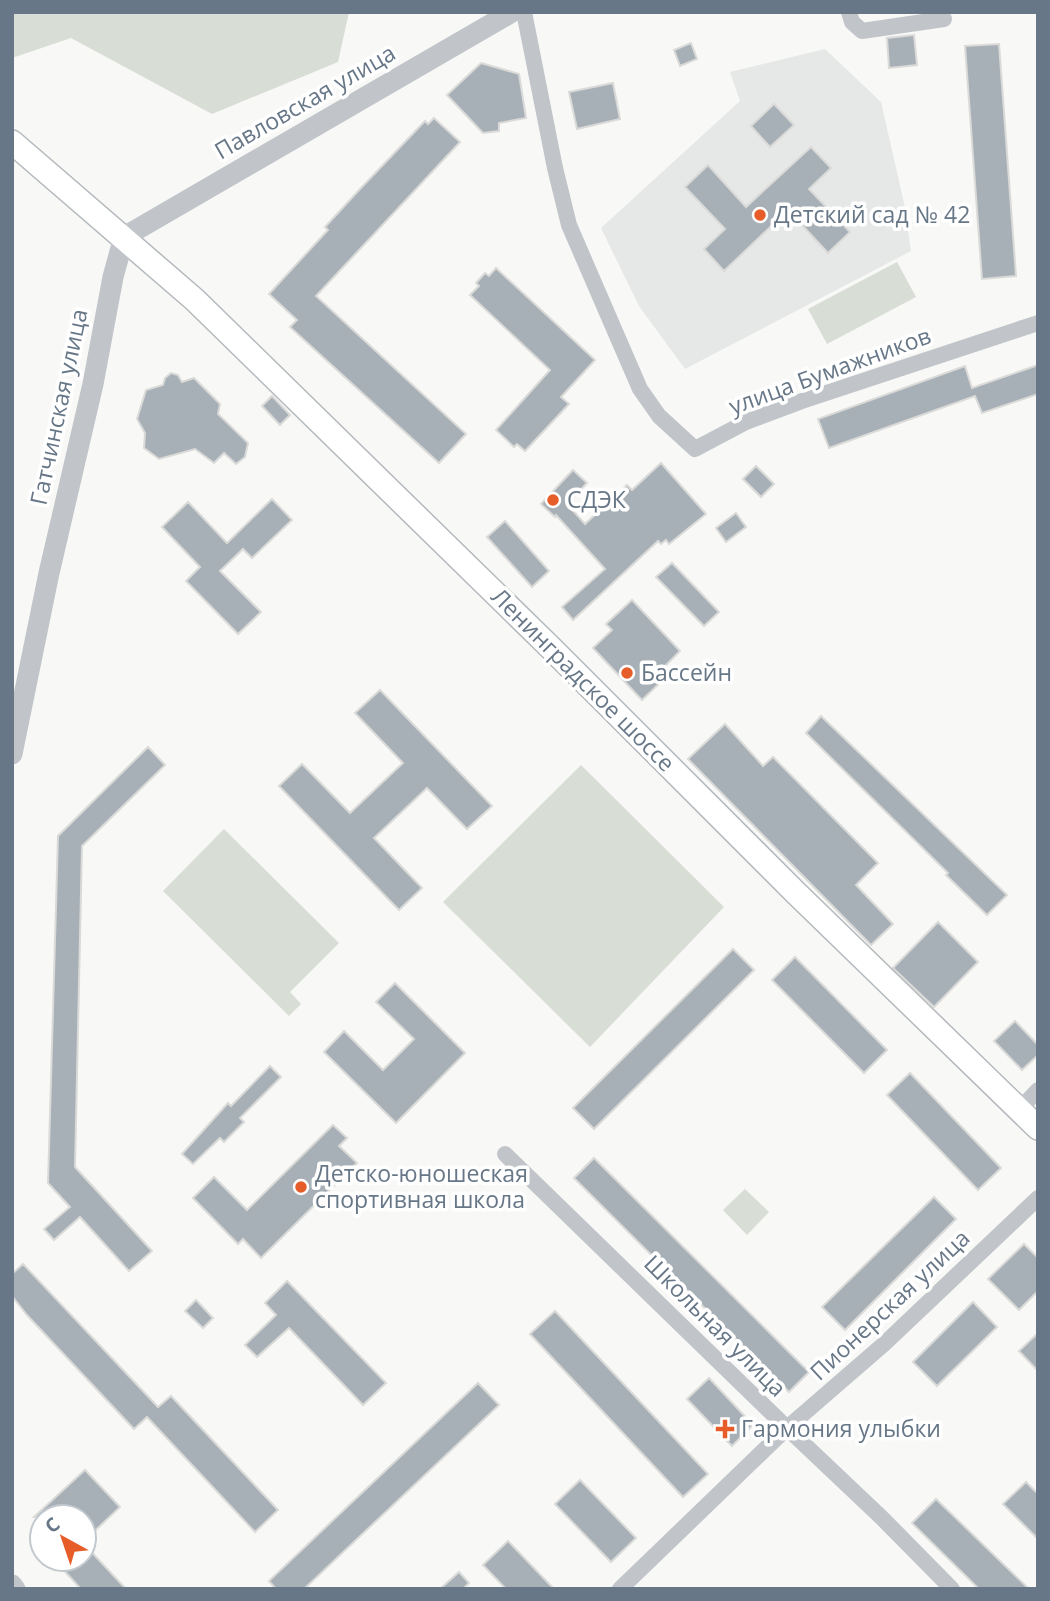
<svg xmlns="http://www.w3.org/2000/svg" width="1050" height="1601" viewBox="0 0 1050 1601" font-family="'Open Sans',sans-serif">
<rect width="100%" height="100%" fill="#f8f8f6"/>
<polygon fill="#e6e7e7" points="825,49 881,102 904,203 911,251 685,369 639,306 601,228 740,101 730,72"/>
<g fill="#d8ddd5">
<polygon points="12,12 349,12 338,62 212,114 71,38 12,58"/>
<polygon points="897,262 916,297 827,344 808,309"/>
<polygon points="581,765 724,907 590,1047 443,902"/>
<polygon points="224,829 339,943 290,992 301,1004 289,1016 163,891"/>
<polygon points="745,1189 769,1212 747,1235 723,1210"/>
</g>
<g fill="#a8b0b7" stroke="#dadad8" stroke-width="2">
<polygon points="914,35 917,65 889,68 887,38"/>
<polygon points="691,43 697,59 680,66 674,50"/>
<polygon points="999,44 1016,276 982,279 965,46"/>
<polygon points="481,63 519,74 526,118 499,123 499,131 483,133 447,95"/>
<polygon points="613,83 620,119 577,129 569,92"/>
<polygon points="774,104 794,125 770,147 751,126"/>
<polygon points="434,118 460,142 316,296 466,434 439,463 290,327 297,320 269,294 328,230 325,227 361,188 425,121 428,124"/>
<polygon points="811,147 831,168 809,189 850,232 828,253 788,210 724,271 704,249 725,229 685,187 708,165 746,207"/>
<polygon points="496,268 595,360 561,397 569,404 525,451 517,444 514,447 496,430 550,370 470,295 479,286 476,283 485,273 489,276"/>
<polygon points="1038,365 1038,394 982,413 975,396 829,448 818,419 965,366 972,388"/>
<polygon points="171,373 178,375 182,382 194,378 220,404 218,414 248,443 245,457 236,464 224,453 214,463 195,449 159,459 144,448 145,433 137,419 146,390 163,385 165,378"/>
<polygon points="272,396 290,415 280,425 262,406"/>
<polygon points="661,463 706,514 669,544 666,540 661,544 658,541 573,620 562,607 605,569 556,515 555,517 541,504 573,470 587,483 567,504 585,524 627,485 632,490"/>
<polygon points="756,466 774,484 761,497 743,479"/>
<polygon points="272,499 292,520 252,558 243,549 220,571 261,612 238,634 186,581 200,567 162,527 188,502 227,543"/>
<polygon points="736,513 746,527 726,542 716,528"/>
<polygon points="505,521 549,571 532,587 487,537"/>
<polygon points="672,563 719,612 704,626 656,577"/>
<polygon points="632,600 680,651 662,669 668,675 642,700 593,648 612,630 606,624"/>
<polygon points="380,690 492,806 467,829 427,788 374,838 422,888 399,910 279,786 302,764 350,813 403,763 355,713"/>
<polygon points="821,716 1007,895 987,915 946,875 948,873 806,733"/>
<polygon points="725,724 763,766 773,757 878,863 856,885 893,924 871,945 688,759"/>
<polygon points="148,747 165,765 82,846 75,1167 152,1251 129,1271 80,1217 54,1240 44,1229 70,1207 48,1183 58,836"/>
<polygon points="938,922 978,962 934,1007 893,968"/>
<polygon points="733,949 754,970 594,1129 573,1108"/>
<polygon points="795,957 887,1050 864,1073 772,980"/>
<polygon points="395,983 465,1053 396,1123 324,1052 344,1031 383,1070 414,1039 376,1002"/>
<polygon points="1015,1021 1038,1045 1038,1055 1022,1070 994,1041"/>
<polygon points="270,1066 281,1077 240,1118 244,1122 224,1142 220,1138 193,1164 182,1154 228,1103 231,1106"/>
<polygon points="910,1073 1001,1168 978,1190 887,1095"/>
<polygon points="333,1125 347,1138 339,1146 357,1163 261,1258 243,1239 238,1244 193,1198 214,1177 247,1210"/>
<polygon points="594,1158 809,1372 789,1392 574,1178"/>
<polygon points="934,1197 956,1219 845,1330 822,1307"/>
<polygon points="1024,1244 1038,1258 1038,1291 1019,1310 988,1279"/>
<polygon points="23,1264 158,1407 171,1396 278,1510 255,1532 147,1417 134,1429 27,1315 12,1296 12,1274"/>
<polygon points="287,1281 386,1383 363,1405 289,1328 257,1357 245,1345 276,1315 265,1303"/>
<polygon points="196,1300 213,1318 203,1328 185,1311"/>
<polygon points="973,1302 997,1327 937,1386 913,1362"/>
<polygon points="555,1311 708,1474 683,1497 530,1334"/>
<polygon points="1038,1333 1038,1371 1019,1351"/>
<polygon points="709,1378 753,1425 732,1446 687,1399"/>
<polygon points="478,1383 499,1405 304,1589 276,1589 269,1581"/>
<polygon points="85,1470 120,1507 84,1541 84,1517 34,1517"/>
<polygon points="580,1480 636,1538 611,1562 555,1504"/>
<polygon points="1026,1482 1038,1494 1038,1539 1003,1504"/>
<polygon points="936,1499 1029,1589 979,1589 912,1523"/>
<polygon points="508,1541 554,1589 506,1589 483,1565"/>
<polygon points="84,1544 126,1589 81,1589 59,1565 65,1559 84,1559"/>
<polygon points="459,1572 469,1583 463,1589 440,1589"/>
</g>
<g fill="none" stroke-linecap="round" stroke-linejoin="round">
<defs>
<polyline id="secondary" points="12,142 195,300 552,649 796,893 1038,1128"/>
</defs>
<use href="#secondary" stroke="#b4b9be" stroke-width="26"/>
<g stroke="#c1c5ca" stroke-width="16">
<polyline points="524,12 555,168 569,225 640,389 659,416 695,449 746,422 802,401 1038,323"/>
<polyline points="849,12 852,22 862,31 944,19"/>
<polyline points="1019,1110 1038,1090"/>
<polyline points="505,1154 787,1428 882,1518 952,1589"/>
<polyline points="620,1589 787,1428 884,1344 1038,1198"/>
</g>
<g stroke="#c1c5ca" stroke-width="21">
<polyline points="12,754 49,573 93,384 113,277 124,237 512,12"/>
<polyline points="12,1585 15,1589"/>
</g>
<use href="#secondary" stroke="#fff" stroke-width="23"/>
</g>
<g fill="#e65d29" stroke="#fff" stroke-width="2.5">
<circle cx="760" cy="215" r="7"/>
<circle cx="553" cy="500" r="7"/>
<circle cx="627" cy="673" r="7"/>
<circle cx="301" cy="1187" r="7"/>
<path d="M721.5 1418.5h7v7h7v7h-7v7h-7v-7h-7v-7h7z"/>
</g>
<g text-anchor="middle" stroke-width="7" stroke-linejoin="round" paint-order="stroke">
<g font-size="23" fill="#677787" stroke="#fff">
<text transform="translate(305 102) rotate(-30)" y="8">Павловская улица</text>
<text transform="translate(830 371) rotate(-20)" y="8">улица Бумажников</text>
<text transform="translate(59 407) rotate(-78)" y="8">Гатчинская улица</text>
<text transform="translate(583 680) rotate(45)" y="8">Ленинградское шоссе</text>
<text transform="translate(890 1305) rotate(-43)" y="8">Пионерская улица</text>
<text transform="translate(715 1326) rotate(45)" y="8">Школьная улица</text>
</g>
<g font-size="23" fill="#677787" stroke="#fff" text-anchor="start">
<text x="774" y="223">Детский сад № 42</text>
<text x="567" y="508">СДЭК</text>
<text x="641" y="681">Бассейн</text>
<text x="315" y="1182">Детско-юношеская<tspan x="315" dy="26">спортивная школа</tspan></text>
<text x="741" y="1437">Гармония улыбки</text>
</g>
</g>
<rect width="1050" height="1601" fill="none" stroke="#677787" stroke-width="28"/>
<g transform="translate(63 1538) rotate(320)"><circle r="33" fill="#ffffff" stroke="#c2c9cf" stroke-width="2"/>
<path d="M0-5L12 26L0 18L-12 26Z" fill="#e65d29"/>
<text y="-10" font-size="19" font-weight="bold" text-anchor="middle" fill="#677787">С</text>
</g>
</svg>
